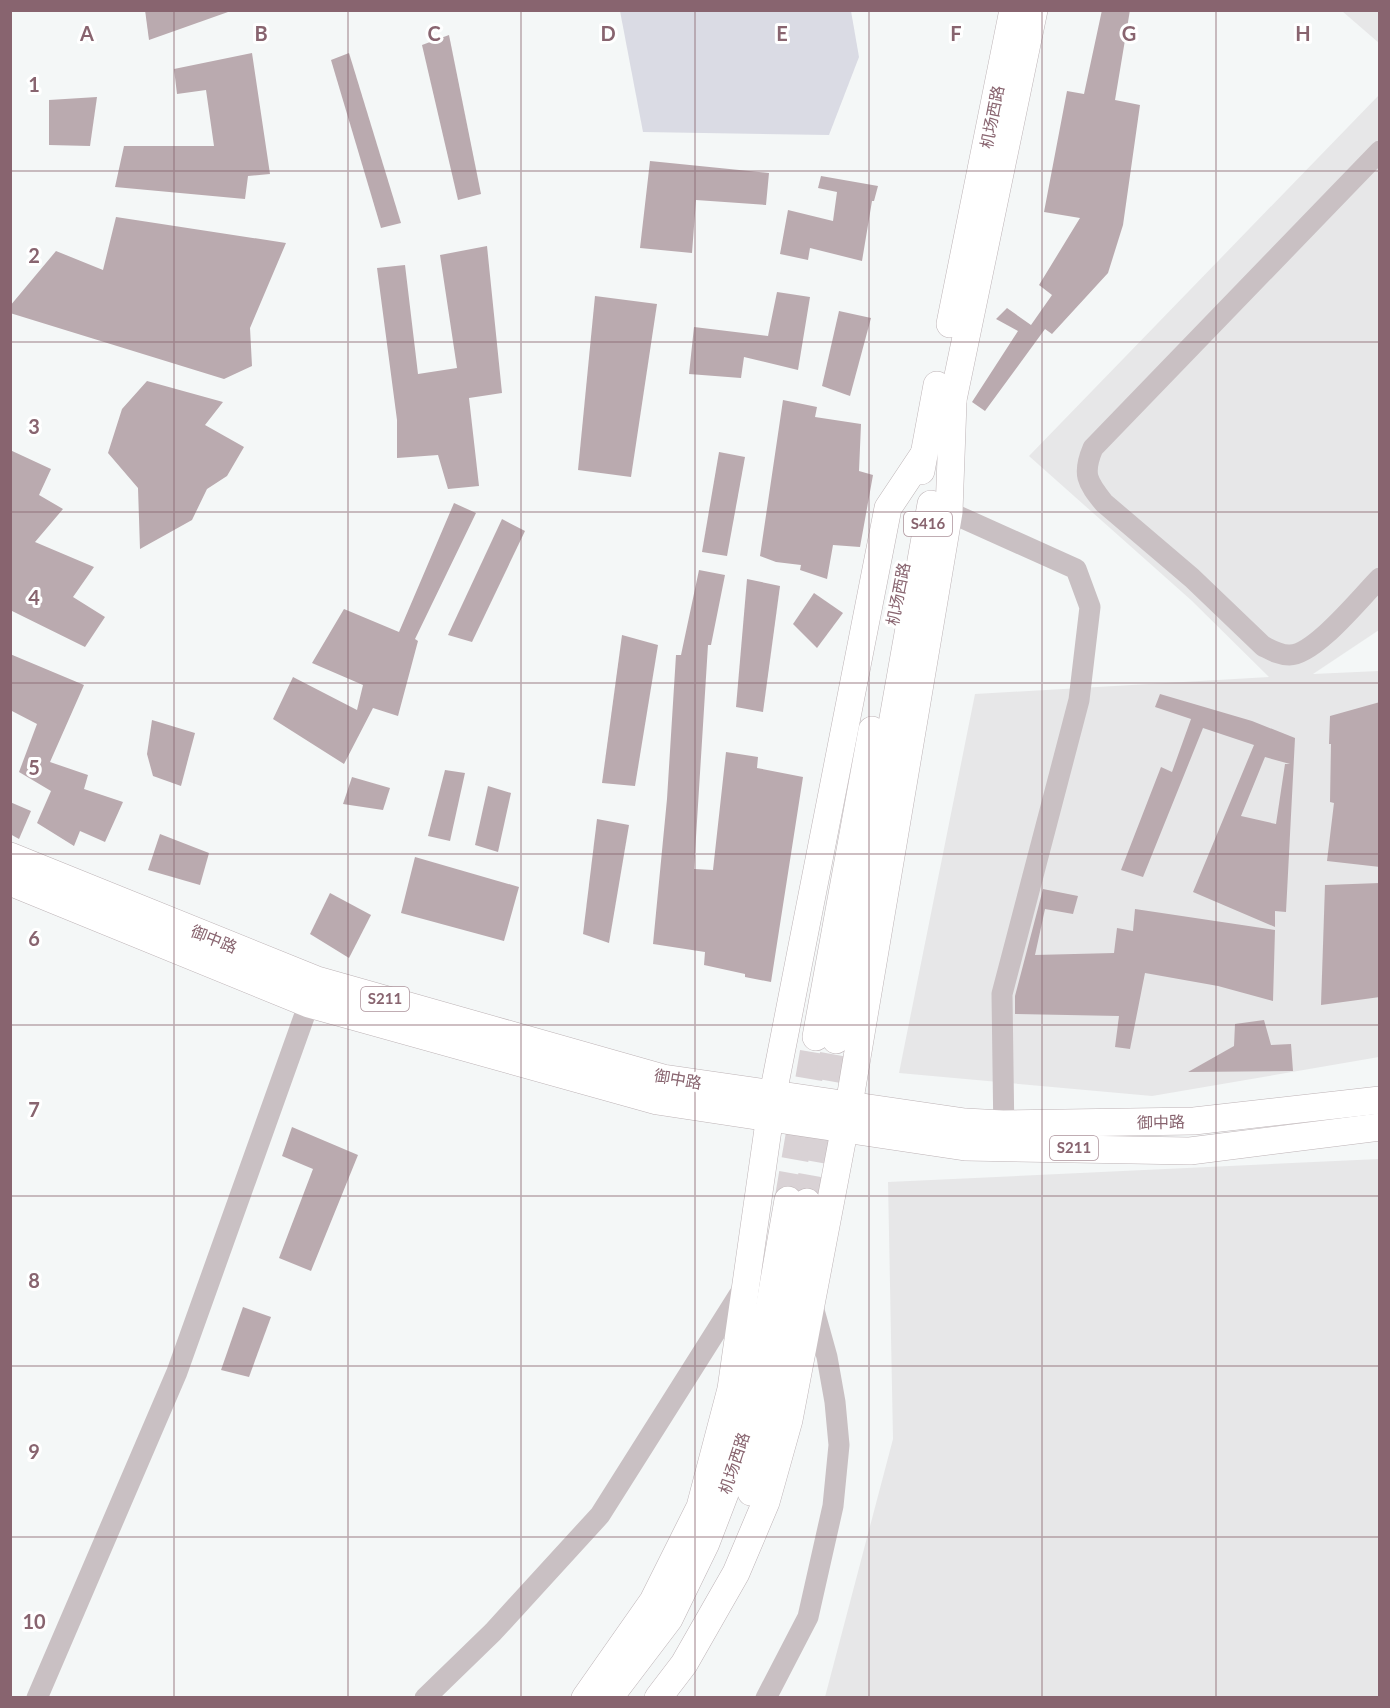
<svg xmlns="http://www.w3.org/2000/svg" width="1390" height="1708" viewBox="0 0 1390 1708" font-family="Lato,'Noto Sans SC',sans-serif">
<rect width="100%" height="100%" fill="#f4f7f7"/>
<g fill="#e7e7e8">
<polygon points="1342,11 1379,11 1379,43"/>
<polygon points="1379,95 1379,630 1313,674 1379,671 1379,1057 1152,1096 899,1073 975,694 1269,677 1191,600 1029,456"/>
<polygon points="1379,1159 1379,1697 825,1697 893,1439 888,1182"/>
</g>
<polygon fill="#dadbe4" points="620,11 851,11 859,57 829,135 643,132"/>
<g fill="#baaaaf" fill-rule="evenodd">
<polygon points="145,10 227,10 228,12 149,40"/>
<polygon points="1102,10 1130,10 1115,100 1140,105 1123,225 1108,273 1052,334 1045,329 985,411 972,402 1018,331 996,319 1007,308 1031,325 1052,295 1039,285 1080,218 1044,212 1067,91 1084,94"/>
<polygon points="449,35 481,194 458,200 422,45"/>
<polygon points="252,53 270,174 248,176 245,199 115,187 124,146 214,146 206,90 177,94 174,69"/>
<polygon points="349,53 401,223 381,228 331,60"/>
<polygon points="97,97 90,146 49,145 49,100"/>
<polygon points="650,161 769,173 766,205 696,200 692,253 640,248"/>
<polygon points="821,176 878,186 874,201 872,201 862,261 810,248 808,260 780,254 788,210 833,221 837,192 818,188"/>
<polygon points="116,217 286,243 250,328 252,366 224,379 10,313 10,306 56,251 103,270"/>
<polygon points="487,246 502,393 469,398 479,486 448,489 438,455 397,458 397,420 377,268 405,265 418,374 457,368 440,255"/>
<polygon points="777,292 810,297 798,370 744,357 741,378 689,374 694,327 768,336"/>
<polygon points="595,296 657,304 631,477 578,470"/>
<polygon points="839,311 871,318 850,396 822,386"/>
<polygon points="147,381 223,402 205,425 244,447 227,476 207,489 192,520 140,549 138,488 108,453 122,409"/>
<polygon points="783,400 817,407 815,417 861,424 859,471 873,475 860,547 833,545 827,579 800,570 801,565 776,562 760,556"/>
<polygon points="10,450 51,469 39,495 63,509 35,542 94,567 73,597 105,617 85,647 10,610"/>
<polygon points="719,452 745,457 727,556 702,552"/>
<polygon points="454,503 476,513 415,639 418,641 398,716 373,708 344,764 273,719 293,677 357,710 363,685 312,663 344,609 399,632"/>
<polygon points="502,519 525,531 472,642 448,635"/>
<polygon points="699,570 725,575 711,645 708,645 694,869 713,870 726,752 758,757 757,768 803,777 771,982 745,977 745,974 704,965 705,952 653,944 667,799 676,655 681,655"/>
<polygon points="747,579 780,586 763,712 736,707"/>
<polygon points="814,593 843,613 817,648 793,624"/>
<polygon points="622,635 658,645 635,786 602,783"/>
<polygon points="10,654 84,685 50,762 88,775 84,789 123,802 105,842 80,831 74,846 37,823 51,791 19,772 37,724 10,710"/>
<path d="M1160,694L1252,721L1295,738L1286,912L1275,911V927L1193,892L1254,745L1203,728L1143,877L1121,870L1161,767L1172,772L1191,719L1155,707ZM1265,757L1290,764H1285L1276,824L1241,816Z"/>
<polygon points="1380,702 1380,867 1327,861 1334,803 1330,802 1331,744 1329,744 1330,716"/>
<polygon points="152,720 195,733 181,786 153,776 147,754"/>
<polygon points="445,770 465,773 450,841 428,836"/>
<polygon points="352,777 390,788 383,810 343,804"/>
<polygon points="488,786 511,793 498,852 475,845"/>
<polygon points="10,802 31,811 19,839 10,834"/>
<polygon points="597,819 629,825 609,943 583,934"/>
<polygon points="160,834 209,853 200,885 148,870"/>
<polygon points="415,857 519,887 504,941 401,913"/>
<polygon points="1380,883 1380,997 1321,1005 1325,885"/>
<polygon points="1043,889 1078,896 1073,914 1045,909 1035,955 1114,953 1117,928 1133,931 1135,909 1275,930 1273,1001 1218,986 1145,973 1130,1049 1115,1047 1119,1016 1015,1014 1015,996"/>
<polygon points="330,893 371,915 349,958 310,934"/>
<polygon points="1264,1020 1271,1045 1291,1044 1293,1071 1188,1072 1234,1046 1235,1024"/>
<polygon points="292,1127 358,1155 311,1271 279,1258 313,1169 282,1156"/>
<polygon points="243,1307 271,1317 249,1377 221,1370"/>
</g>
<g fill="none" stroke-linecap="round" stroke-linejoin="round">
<g stroke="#d9d2d5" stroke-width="27" stroke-dasharray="27 14" stroke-linecap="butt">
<polyline points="788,1200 816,1037"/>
<polyline points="807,1202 836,1040"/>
</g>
<defs>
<g id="major">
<polyline points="950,324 1013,10"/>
<polyline points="949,419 1034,10"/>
<polyline points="921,471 937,385"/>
<polyline points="10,856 317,980 663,1078 965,1122 1003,1124 1194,1121 1380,1100"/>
<polyline points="10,882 309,1004 657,1101 965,1147 1190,1151 1380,1127"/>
<polyline points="816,1037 872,730"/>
<polyline points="836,1040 931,504"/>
<polyline points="751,1492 778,1376 807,1202"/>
<polyline points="585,1698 653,1601 700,1507 731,1389 773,1094 888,508 924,454"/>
<polyline points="609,1698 669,1619 706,1543 729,1483 752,1406 788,1200"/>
<polyline points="658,1698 684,1664 736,1573 766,1502 789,1420 849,1105 949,512 953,402"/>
</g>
</defs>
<use href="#major" stroke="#bdb3b6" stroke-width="28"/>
<g stroke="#c9c0c3" stroke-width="21">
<path d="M1380,151L1093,448C1082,474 1087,482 1104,503L1192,578L1263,646C1271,650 1279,655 1289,655C1314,656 1361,597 1380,578"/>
<polyline points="949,512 1076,569 1090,607 1079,700 1002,994 1004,1139"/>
<polyline points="37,1698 177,1372 314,989"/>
<polyline points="425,1698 493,1632 600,1515 744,1287"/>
<polyline points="766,1698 808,1617 833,1506 839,1445 835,1402 827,1357 812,1303"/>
</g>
<use href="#major" stroke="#fff" stroke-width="27"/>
</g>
<path fill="none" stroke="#88646f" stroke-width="1.5" stroke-opacity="0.55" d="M174,10V1698M348,10V1698M521,10V1698M695,10V1698M869,10V1698M1042,10V1698M1216,10V1698M10,171H1380M10,342H1380M10,512H1380M10,683H1380M10,854H1380M10,1025H1380M10,1196H1380M10,1366H1380M10,1537H1380"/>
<g text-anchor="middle" stroke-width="6" stroke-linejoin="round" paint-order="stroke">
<g fill="#fff" stroke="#ac929a" stroke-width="1.5">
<rect x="904" y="512" width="48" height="24" rx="4.5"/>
<rect x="361" y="987" width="48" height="24" rx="4.5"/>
<rect x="1050" y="1136" width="48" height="24" rx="4.5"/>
</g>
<g font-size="15" font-weight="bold" fill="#88646f">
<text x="928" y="529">S416</text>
<text x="385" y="1004">S211</text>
<text x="1074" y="1153">S211</text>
</g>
<g font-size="16" fill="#88646f" stroke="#fff">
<text transform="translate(992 117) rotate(-79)" y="6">机场西路</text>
<text transform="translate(898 594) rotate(-79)" y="6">机场西路</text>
<text transform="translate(214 939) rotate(22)" y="6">御中路</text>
<text transform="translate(678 1079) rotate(10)" y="6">御中路</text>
<text transform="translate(1161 1122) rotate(-1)" y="6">御中路</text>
<text transform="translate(734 1463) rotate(-72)" y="6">机场西路</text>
</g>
</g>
<g font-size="20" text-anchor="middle" font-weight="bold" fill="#88646f" stroke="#fff" stroke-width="6" stroke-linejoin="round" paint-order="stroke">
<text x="87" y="41">A</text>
<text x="261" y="41">B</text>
<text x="434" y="41">C</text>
<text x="608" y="41">D</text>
<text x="782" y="41">E</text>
<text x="956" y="41">F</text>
<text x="1129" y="41">G</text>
<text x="1303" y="41">H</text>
<text x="34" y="92">1</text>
<text x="34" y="263">2</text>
<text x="34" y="434">3</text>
<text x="34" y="605">4</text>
<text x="34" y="775">5</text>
<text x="34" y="946">6</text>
<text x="34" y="1117">7</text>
<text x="34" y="1288">8</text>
<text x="34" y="1459">9</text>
<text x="34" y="1629">10</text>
</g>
<rect width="1390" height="1708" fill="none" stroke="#88646f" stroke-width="24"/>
</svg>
